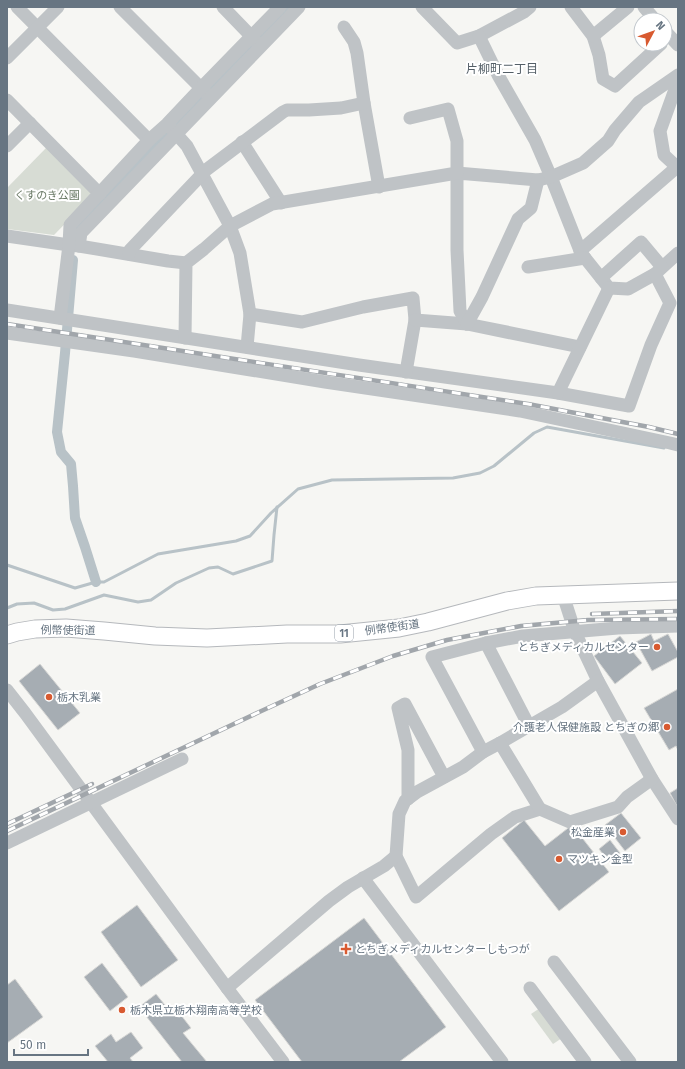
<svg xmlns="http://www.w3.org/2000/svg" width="685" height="1069" viewBox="0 0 685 1069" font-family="'Fira Sans','Noto Sans JP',sans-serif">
<rect width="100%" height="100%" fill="#f6f6f3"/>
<g fill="#d7dcd4">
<polygon points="47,147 90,191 90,198 54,235 7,229 7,188"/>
<polygon points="540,1008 562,1038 553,1044 531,1014"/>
</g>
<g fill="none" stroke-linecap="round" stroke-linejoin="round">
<g stroke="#b8c2c7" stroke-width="3">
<polyline points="7,565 75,588 96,582 104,582 158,554 236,541 250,536 271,513 298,489 332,480 453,478 480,473 494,466 534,433 547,427 664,448"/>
<polyline points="7,608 17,604 34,603 53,610 65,609 104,595 138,602 151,600 176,583 209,568 218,567 233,574 272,561 274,535 277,507"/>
</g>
<g stroke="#b8c2c7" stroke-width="10">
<polyline points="75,240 76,228 198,101 289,8"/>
<polyline points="73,260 65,353 57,432 61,452 71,464 73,486 75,518 85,547 96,582"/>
</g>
</g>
<g fill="#a6adb3" stroke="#d7d7d5">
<polygon points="651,634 654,641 668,634 678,652 678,657 652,671 636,642"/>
<polygon points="620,636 642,663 615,684 594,656"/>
<polygon points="40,664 80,713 58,730 19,681"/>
<polygon points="678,689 678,750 676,746 669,750 644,708"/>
<polygon points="678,788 678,808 670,793"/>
<polygon points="621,813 641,838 625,851 605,825"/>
<polygon points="524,820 545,846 572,825 609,872 559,911 502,838"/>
<polygon points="610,840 620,853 609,862 599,849"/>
<polygon points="137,905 178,960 141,987 101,932"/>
<polygon points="364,918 446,1027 399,1062 302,1062 255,1000"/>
<polygon points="102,963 128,997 110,1011 84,977"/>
<polygon points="15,979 43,1017 7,1043 7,985"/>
<polygon points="156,994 169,1010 174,1006 191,1028 183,1033 207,1062 182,1062 139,1007"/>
<polygon points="131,1032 143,1048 130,1058 133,1062 108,1062 95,1046 111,1034 116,1042"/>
</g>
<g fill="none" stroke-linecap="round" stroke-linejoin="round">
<defs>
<polyline id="major" points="7,635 17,632 35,629 66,628 104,631 155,636 207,638 287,634 340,634 399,628 428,622 507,601 536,596 678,591"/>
</defs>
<use href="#major" stroke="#b5b8bc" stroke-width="19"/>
<g stroke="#bfc3c6" stroke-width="13">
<polyline points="17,7 149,140"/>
<polyline points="120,7 207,94"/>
<polyline points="223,7 251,36 256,42"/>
<polyline points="422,7 457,43 479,36 524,12 530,7"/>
<polyline points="571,7 593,36 599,55 603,79 615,86 661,44"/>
<polyline points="644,7 655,20"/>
<polyline points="344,27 354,42 357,53 364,103 379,187"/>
<polyline points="665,31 678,45"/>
<polyline points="479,36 498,75 535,140 551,177 581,253 609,288 628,289 655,274 678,253"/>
<polyline points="593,36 628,7"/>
<polyline points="7,58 58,7"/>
<polyline points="678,81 660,131 664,155 678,168"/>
<polyline points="7,100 100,194"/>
<polyline points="171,128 187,146 230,226 240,253 250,314 247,347"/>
<polyline points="242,142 281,203"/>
<polyline points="7,146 30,123"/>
<polyline points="7,236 69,245 79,246 168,261 186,263"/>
<polyline points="79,246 81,233 299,7"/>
<polyline points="580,251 677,167"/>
<polyline points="129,254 130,250 206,170 283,112 287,110 309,110 341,108 364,103"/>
<polyline points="528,267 585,258"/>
<polyline points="601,278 641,242 662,267"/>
<polyline points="7,310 359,365 558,393 629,406 651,345 670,303 655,274"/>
<polyline points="250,314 302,322 363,307 413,298 415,320 406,372"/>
<polyline points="60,318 69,245 70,225 149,140 167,124 201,88 280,7"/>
<polyline points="415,320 467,324 580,347"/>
<polyline points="467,324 460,311 457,250 457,173 538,180 551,177 583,163 608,141 615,130 639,102 678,75"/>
<polyline points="467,324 482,297 518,219 531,208 538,180"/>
<polyline points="7,333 134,351 325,382 520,411 670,443 678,445"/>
<polyline points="185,338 186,263 204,249 230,226 272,204 457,173 457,141 448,109 410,118"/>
<polyline points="558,393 609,288"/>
<polyline points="563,595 575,632 598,681 652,779 678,819"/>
<polyline points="486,643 529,726"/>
<polyline points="598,681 562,707 500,743 483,752 463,767 417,792 405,801 399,814 396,856 416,897 491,834 515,817 540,809 570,822 618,807 627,797 652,779"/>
<polyline points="7,690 25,713 227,988 283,1062"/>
<polyline points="500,743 540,809"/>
<polyline points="483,752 432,657 486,643 523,636 618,628 678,626"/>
<polyline points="408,799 408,750 398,708 405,704 444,777"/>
<polyline points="7,843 182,759"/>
<polyline points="363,878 502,1062"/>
<polyline points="554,962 630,1062"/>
<polyline points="227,988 329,901 348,887 384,866 396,856"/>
<polyline points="530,988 585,1062"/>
</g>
<use href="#major" stroke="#fff" stroke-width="17"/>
<defs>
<g id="rail">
<polyline points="7,324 528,404 649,427 678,434"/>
<polyline points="592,614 678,611"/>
<polyline points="7,824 92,784"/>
<polyline points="7,831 257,713 320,684 393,656 447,640 521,626 588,620 678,619"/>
</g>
</defs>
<use href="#rail" stroke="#a1a6ab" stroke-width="4.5"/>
<use href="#rail" stroke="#fff" stroke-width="3" stroke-dasharray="9" stroke-linecap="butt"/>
</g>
<g fill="#d85a30" stroke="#fff" stroke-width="1.5">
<circle cx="657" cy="647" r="4"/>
<circle cx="49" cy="697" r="4"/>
<circle cx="667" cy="727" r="4"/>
<circle cx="623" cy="832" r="4"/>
<circle cx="559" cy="859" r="4"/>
<path d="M344 943h4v4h4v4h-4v4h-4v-4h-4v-4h4z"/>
<circle cx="122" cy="1010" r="4"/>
</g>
<g text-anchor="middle" stroke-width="4" stroke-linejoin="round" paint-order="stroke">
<rect fill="#fff" stroke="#959ea8" stroke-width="1" x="335" y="625" width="18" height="16" rx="3"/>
<g font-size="10" font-weight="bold" fill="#677582">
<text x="344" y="637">11</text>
</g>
<g font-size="11" fill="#697965" stroke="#fff">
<text x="47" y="199">くすのき公園</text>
</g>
<g font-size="11" fill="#677582" stroke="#fff">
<text transform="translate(392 627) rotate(-8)" y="4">例幣使街道</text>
<text transform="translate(68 630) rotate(1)" y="4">例幣使街道</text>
</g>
<g font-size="11" fill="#677582" stroke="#fff" text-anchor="start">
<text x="649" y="651" text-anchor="end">とちぎメディカルセンター</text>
<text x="57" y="701">栃木乳業</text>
<text x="659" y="731" text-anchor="end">介護老人保健施設 とちぎの郷</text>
<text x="615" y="836" text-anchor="end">松金産業</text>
<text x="567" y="863">マツキン金型</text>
<text x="355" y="953">とちぎメディカルセンターしもつが</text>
<text x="130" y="1014">栃木県立栃木翔南高等学校</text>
</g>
<g font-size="12" fill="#545f67" stroke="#fff">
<text x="502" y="73">片柳町二丁目</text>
</g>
</g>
<rect width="685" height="1069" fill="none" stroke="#677582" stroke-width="16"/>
<g transform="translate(653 32) rotate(49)"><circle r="19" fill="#ffffff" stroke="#c2c8cd"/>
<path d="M0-3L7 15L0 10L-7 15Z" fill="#d85a30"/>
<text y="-6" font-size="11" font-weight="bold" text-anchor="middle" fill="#677582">N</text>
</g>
<path d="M14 1049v6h74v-6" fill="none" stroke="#677582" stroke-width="2"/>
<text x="20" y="1049" font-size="12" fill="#677582" stroke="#ffffff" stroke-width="3" paint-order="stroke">50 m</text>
</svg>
